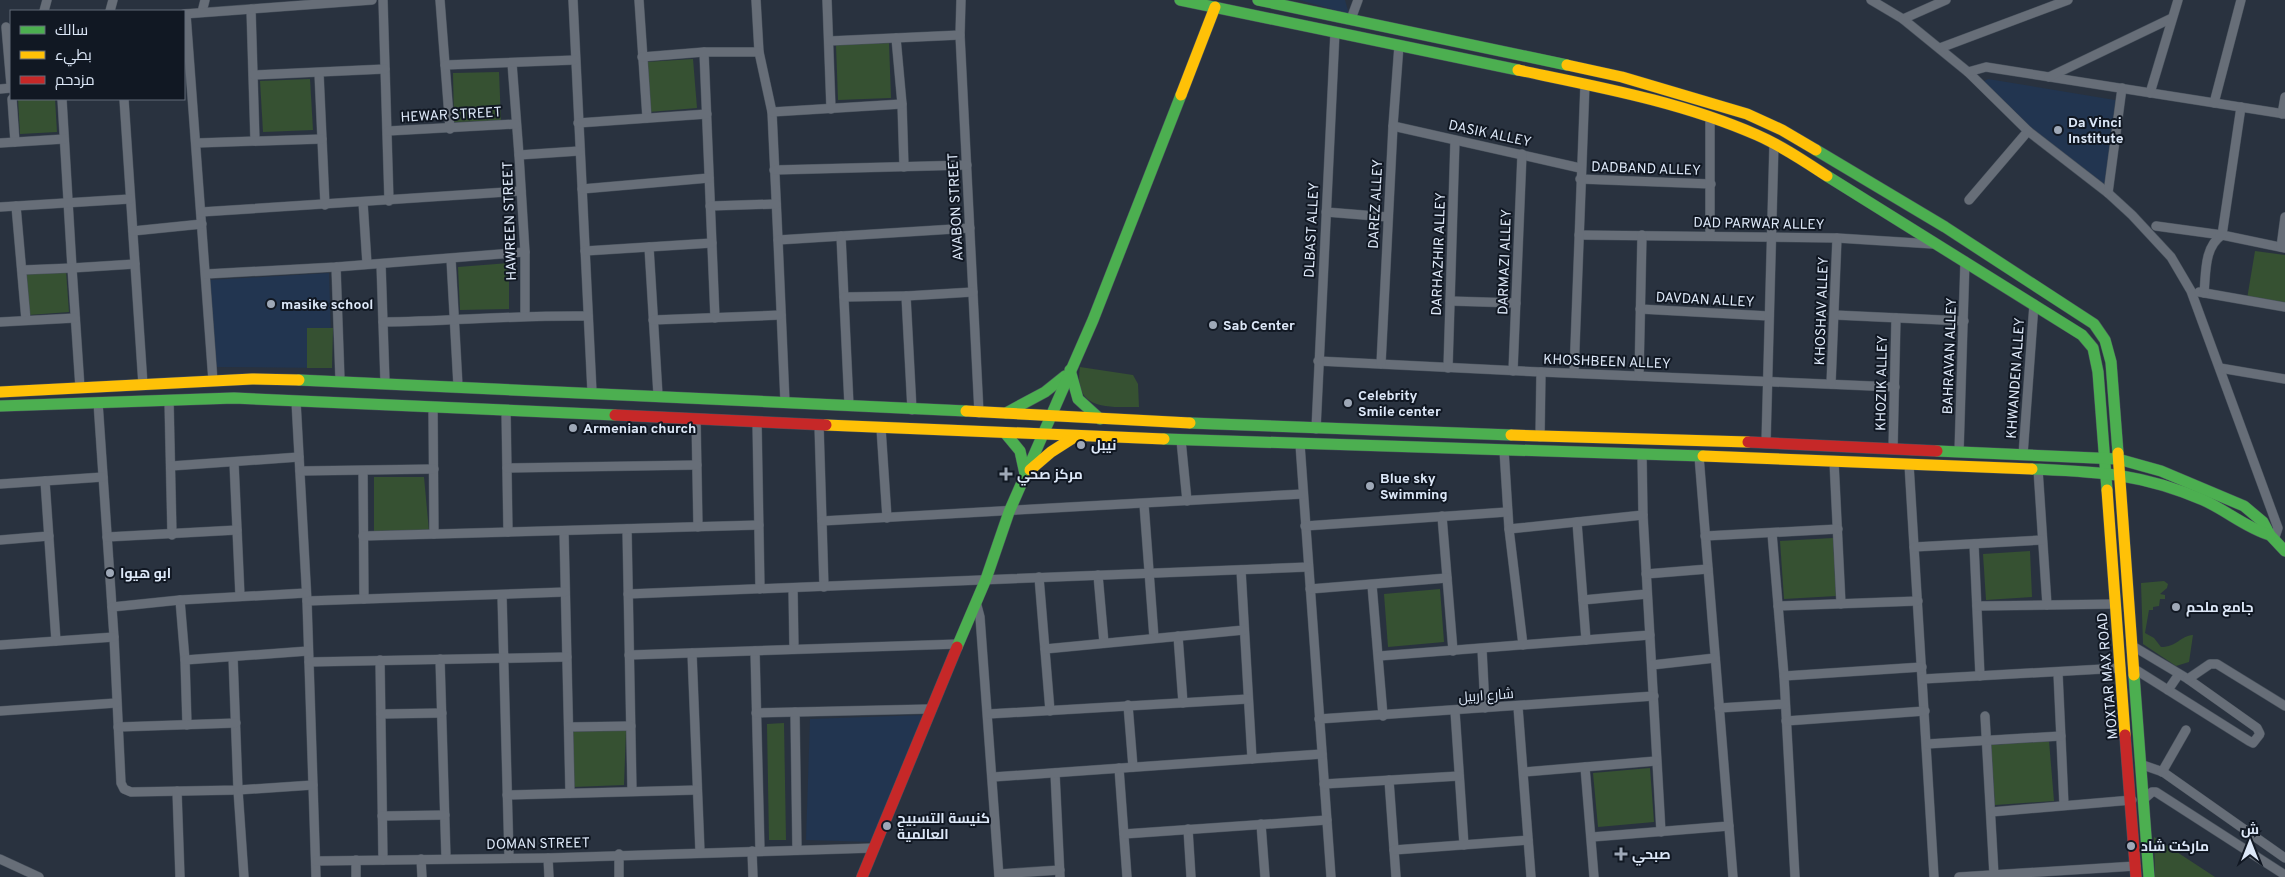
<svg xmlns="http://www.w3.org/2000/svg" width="2285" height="877" viewBox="0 0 2285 877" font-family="Overpass,Cairo,sans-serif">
<rect width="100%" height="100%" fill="#29323f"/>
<g fill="#223550">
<polygon points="1299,0 1345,0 1349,14"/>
<polygon points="1988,79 2121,101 2107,194 1979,84"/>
<polygon points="329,273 332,368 215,367 210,280"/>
<polygon points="925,715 872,842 806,840 810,719"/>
</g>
<g fill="#365132">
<polygon points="889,43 891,98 838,100 836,45"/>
<polygon points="693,59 697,108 649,112 646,62"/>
<polygon points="499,72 501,121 454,122 453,73"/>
<polygon points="310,79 313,130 263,132 260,81"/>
<polygon points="18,99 55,99 57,132 20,134"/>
<polygon points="2255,251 2285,255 2285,311 2246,305"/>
<polygon points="509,263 509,309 460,310 458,267"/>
<polygon points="66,271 69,312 29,315 26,274"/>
<polygon points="307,328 333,328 332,368 307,368"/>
<path d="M1080,367L1133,375L1138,384L1139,407C1108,407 1073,411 1080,367Z"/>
<polygon points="374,477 424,477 429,531 374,532"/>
<polygon points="1833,538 1836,596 1784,599 1780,541"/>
<polygon points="2030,551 2032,597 1986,600 1983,554"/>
<path d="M2164,581L2168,584L2167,588L2160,594L2165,595V599H2160L2159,606L2153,607V610H2149L2145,633L2154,638L2161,647C2177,647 2180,636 2193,635L2189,662L2176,666L2143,644L2141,583Z"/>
<polygon points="1440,589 1444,642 1388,647 1384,594"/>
<polygon points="784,723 786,840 769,840 767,724"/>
<polygon points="626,730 624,785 573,787 572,731"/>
<polygon points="2049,741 2054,801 1995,805 1991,745"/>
<polygon points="1650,768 1654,822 1598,827 1593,773"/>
<polygon points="2154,837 2215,877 2155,877"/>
</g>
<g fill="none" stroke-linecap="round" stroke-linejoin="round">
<defs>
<g id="street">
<polyline points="383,0 389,201"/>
<polyline points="440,0 450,129"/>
<polyline points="573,0 592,392"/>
<polyline points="639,0 647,118"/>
<polyline points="756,0 759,52 772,112 778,240 970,228"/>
<polyline points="827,0 831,109"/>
<polyline points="961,0 960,35 979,413"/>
<polyline points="1871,0 1903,19 1968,72 2028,131 2108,193 2132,215 2171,257 2191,291 2278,528 2274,540"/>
<polyline points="251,9 255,141"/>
<polyline points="44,11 47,0"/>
<polyline points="110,11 113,0"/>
<polyline points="202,12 205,0"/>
<polyline points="184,14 372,0"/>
<polyline points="186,14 213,381"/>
<polyline points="1351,19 1358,0"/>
<polyline points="1903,19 1946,0"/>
<polyline points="6,27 11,85"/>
<polyline points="896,38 902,104 904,167"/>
<polyline points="829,41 960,35"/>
<polyline points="1940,48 2068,0"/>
<polyline points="704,52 715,318"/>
<polyline points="642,57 704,52 759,52"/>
<polyline points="512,63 519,155"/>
<polyline points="445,65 575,60"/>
<polyline points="1968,72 1986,67 2285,114"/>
<polyline points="319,73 325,205"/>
<polyline points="254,75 385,69"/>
<polyline points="2049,77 2172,18"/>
<polyline points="0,89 11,88"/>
<polyline points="2150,93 2178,0"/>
<polyline points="12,99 15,142"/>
<polyline points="62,99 72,268 135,264"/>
<polyline points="124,99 143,385"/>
<polyline points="2214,103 2241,0"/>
<polyline points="772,112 902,104"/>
<polyline points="2282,114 2285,97"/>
<polyline points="578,123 707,114"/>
<polyline points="1393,126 1580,168"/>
<polyline points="388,131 516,124"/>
<polyline points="0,143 64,139"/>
<polyline points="197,143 322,139"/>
<polyline points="774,170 967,165"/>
<polyline points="1580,179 1711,184"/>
<polyline points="582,189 709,178"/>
<polyline points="2108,193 2122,88"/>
<polyline points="1969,200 2028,131"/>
<polyline points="363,202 367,264"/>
<polyline points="16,206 26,320"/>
<polyline points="710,206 776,204"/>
<polyline points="0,207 130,199"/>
<polyline points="201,212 521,191"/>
<polyline points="1326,212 1388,217"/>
<polyline points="2156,226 2222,235 2285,248"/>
<polyline points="133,231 202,224"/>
<polyline points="1579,235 1837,238 1933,244"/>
<polyline points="841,236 849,405"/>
<polyline points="1710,236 1710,117"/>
<polyline points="778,240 785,402"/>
<polyline points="649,247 658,395"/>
<polyline points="2281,247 2285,217"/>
<polyline points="585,251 712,243"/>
<polyline points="451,259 458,386"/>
<polyline points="381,264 385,382"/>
<polyline points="336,267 340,380"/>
<polyline points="22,270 72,268 80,388"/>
<polyline points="206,274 336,267 525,252"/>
<polyline points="2199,292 2285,307"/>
<path d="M2204,293C2206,273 2204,247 2222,235L2241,107"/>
<polyline points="844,297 906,296"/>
<polyline points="1450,301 1516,303"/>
<polyline points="1640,309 1769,316"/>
<polyline points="525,315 525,252 519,155 579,151"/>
<polyline points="1835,315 1964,321"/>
<polyline points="653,320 781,315"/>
<polyline points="0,322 75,318"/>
<path d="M383,322C452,321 519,315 588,316"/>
<polyline points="1318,361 1541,372 1895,387"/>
<polyline points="1381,364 1393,126 1399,45"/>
<polyline points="1448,368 1455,140"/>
<polyline points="2220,368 2285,379"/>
<polyline points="1513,371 1522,154"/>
<polyline points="1574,373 1585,84"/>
<polyline points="1639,376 1642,235"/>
<polyline points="1831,384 1837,238"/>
<polyline points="169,400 172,535"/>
<polyline points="296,401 307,601 316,877"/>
<polyline points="98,402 114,637 121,783 124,789 131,792 238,790 313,785"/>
<polyline points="433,407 434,534"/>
<polyline points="506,410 508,532"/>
<polyline points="912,410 906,296 973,292"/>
<polyline points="696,419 698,527"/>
<polyline points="757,422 760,589"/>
<polyline points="819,425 824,587"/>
<polyline points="881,428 887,518"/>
<polyline points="1316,429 1335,32"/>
<polyline points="1540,437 1541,372"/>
<polyline points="1181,440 1187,501"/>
<polyline points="1766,443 1774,143"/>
<polyline points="1300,444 1331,877"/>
<polyline points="1893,449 1896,318"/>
<polyline points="1504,450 1509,529 1523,645"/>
<polyline points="1959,452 1965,261"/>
<polyline points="1642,454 1643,515 1661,832"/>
<polyline points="2023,455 2034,304"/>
<polyline points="1699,456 1733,877"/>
<polyline points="1834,461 1841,604"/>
<polyline points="234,462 240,596"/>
<polyline points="1909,464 1934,877"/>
<polyline points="171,466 299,457"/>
<polyline points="507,468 697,465"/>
<polyline points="2038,469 2047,605"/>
<polyline points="300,471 434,469"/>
<polyline points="363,471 364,599"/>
<polyline points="45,481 56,641"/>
<polyline points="0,484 103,477"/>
<polyline points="1144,504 1154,638"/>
<polyline points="1442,516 1453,651"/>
<polyline points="822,521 1303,494"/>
<polyline points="1577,522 1586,640"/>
<polyline points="1305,526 1507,512"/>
<polyline points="627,529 632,791"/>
<polyline points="1509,529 1643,515"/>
<polyline points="564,531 570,793"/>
<polyline points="1772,533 1784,676 1795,877"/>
<polyline points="363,536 759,525"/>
<polyline points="1705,536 1838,529"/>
<polyline points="107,537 237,530"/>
<polyline points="0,540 49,536"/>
<polyline points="1974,544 1980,676"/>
<polyline points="1914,547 2042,540"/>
<polyline points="1241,570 1252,759"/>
<polyline points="1646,574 1708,569"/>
<polyline points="1098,575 1104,643"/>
<polyline points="1039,577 1050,711"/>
<polyline points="1372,585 1383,716"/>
<polyline points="793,588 794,649"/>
<polyline points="1310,589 1447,578"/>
<polyline points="628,594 1308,567"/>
<polyline points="502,595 509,857"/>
<polyline points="180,600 185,660 187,725"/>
<polyline points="1583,600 1647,594"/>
<polyline points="307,601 565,592"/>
<polyline points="976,602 980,617 999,877"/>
<polyline points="1778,606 1918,601"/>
<polyline points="1977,606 2116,604"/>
<polyline points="112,607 180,600 306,593"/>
<polyline points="1178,636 1183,703"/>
<polyline points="0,645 114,637"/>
<polyline points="2131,645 2188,679 2257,728 2260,734 2253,743 2249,741 2133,668"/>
<polyline points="1045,649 1244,630"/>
<polyline points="1482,649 1485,708"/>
<polyline points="755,651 760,851"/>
<polyline points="692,653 700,852"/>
<polyline points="629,655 958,644"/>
<polyline points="1379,656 1650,635"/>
<polyline points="233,657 238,790 244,877"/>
<polyline points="440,659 446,858"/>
<polyline points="185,660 308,651"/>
<polyline points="380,660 383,860"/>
<polyline points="309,662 567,657"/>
<polyline points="1652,665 1715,658"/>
<polyline points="2058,673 2064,805"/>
<polyline points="1784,676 1922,667"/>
<polyline points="1923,679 2121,668"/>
<polyline points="2188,679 2210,664 2217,664 2285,706"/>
<polyline points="2168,690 2179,674"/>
<polyline points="1128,705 1133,767"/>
<polyline points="1518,707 1531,877"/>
<polyline points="1719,708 1785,704"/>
<polyline points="0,711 116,703"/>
<polyline points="1455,711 1464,845"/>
<polyline points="795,712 797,850"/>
<polyline points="756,713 930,709"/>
<polyline points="381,714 442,713"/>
<polyline points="988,714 1248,699"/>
<polyline points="1985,716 1994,875"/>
<polyline points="1319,719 1654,696"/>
<polyline points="1786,721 1925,711"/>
<polyline points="118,727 236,723"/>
<polyline points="569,727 631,726"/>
<polyline points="1927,744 2061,736"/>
<polyline points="2140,764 2163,772 2285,858"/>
<polyline points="1585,767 1594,877"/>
<polyline points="1119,768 1127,877"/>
<polyline points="1524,772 1656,761"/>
<polyline points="2162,772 2186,730"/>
<polyline points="1055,773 1060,877"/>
<polyline points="993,777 1322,754"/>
<polyline points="1389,780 1396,877"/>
<polyline points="1324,784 1459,776"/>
<polyline points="177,791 180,877"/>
<polyline points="507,795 697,790"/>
<polyline points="2144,799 2152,792 2156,792 2285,875"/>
<polyline points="1991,812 2132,800"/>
<polyline points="382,816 445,815"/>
<polyline points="1261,824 1265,877"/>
<polyline points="1188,829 1191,877"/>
<polyline points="1124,834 1327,820"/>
<polyline points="1592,837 1729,826"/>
<polyline points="1394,850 1528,840"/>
<polyline points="752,851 753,877"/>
<polyline points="619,854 619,877"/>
<polyline points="548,858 549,877"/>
<polyline points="0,859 39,877"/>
<polyline points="421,859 422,877"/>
<polyline points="356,860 356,877"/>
<polyline points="316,861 548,858 874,848"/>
<polyline points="999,874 1060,870"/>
<polyline points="1959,877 2136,866"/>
</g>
<g id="fast">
<polyline points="1180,0 1518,70"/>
<polyline points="1258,0 1567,65"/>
<polyline points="1816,150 1945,227 2094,324 2105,340 2111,362 2118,453"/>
<polyline points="1827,176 2082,335 2093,348 2098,372 2107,490"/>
<polyline points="1070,370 1078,399 1100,419"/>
<polyline points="299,380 966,411"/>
<polyline points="0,406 234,398 615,415"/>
<polyline points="1006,413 1045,392 1065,376"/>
<polyline points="1190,423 1511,435"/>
<polyline points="1005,433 1020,451 1025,474"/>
<polyline points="1164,439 1703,456"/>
<polyline points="1937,451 2118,459 2161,471 2244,506 2263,522 2270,535 2285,551"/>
<path d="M2032,469C2097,472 2141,473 2203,500C2226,510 2246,528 2270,535"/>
<polyline points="957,647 986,579 1009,512 1093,320 1181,95"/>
<polyline points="2134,675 2149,877"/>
</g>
<g id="slow">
<polyline points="1567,65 1622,77 1747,114 1782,130 1816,150"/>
<path d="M1518,70C1599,87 1682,102 1757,135C1782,146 1804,161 1827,176"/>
<polyline points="1181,95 1215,7"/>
<polyline points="0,392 252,379 299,380"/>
<polyline points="966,411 1190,423"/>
<polyline points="826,425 1164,439"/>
<polyline points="1511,435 1748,442"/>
<polyline points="2118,453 2134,675"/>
<polyline points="1703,456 2032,469"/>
<polyline points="1030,470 1051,452 1076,436"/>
<polyline points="2107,490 2125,735"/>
</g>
<g id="jam">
<polyline points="615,415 826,425"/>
<polyline points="1748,442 1937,451"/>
<polyline points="2125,735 2136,877"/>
<polyline points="862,877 957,647"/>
</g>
</defs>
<use href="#street" stroke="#47505b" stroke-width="10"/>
<use href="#fast" stroke="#47505b" stroke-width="12"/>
<use href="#slow" stroke="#47505b" stroke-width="12"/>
<use href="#jam" stroke="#47505b" stroke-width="12"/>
<use href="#street" stroke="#676e78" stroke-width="9"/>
<use href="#fast" stroke="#4caf50" stroke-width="11"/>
<use href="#slow" stroke="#ffc107" stroke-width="11"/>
<use href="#jam" stroke="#c62828" stroke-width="11"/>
</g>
<g fill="#9ea8b7" stroke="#111823" stroke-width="2">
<circle cx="2058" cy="130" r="5"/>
<circle cx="271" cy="304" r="5"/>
<circle cx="1213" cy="325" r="5"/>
<circle cx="1348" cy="403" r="5"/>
<circle cx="573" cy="428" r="5"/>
<circle cx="1081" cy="445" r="5"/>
<path d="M1003.5 466.5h5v5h5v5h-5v5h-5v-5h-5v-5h5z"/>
<circle cx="1370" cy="486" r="5"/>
<circle cx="110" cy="573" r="5"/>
<circle cx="2176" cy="607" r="5"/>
<circle cx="887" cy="826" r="5"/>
<circle cx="2131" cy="846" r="5"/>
<path d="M1618.5 846.5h5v5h5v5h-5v5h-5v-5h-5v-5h5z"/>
</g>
<g text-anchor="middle" stroke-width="4" stroke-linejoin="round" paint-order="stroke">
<g font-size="14" fill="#dde8f8" stroke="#111823">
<text transform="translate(451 114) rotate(-3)" y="5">HEWAR STREET</text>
<text transform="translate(1490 133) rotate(12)" y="5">DASIK ALLEY</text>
<text transform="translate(1646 168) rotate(2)" y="5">DADBAND ALLEY</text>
<text transform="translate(1375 204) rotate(-87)" y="5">DAREZ ALLEY</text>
<text transform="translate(955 207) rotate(-93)" y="5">AVABON STREET</text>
<text transform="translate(509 221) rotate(-92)" y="5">HAWREEN STREET</text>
<text transform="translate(1759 223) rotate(1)" y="5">DAD PARWAR ALLEY</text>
<text transform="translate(1311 230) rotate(-87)" y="5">DLBAST ALLEY</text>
<text transform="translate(1438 254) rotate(-88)" y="5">DARHAZHIR ALLEY</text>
<text transform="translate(1504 262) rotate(-88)" y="5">DARMAZI ALLEY</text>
<text transform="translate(1705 299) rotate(3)" y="5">DAVDAN ALLEY</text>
<text transform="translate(1821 311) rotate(-88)" y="5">KHOSHAV ALLEY</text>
<text transform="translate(1949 356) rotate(-88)" y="5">BAHRAVAN ALLEY</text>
<text transform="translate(1607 361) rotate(2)" y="5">KHOSHBEEN ALLEY</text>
<text transform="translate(2015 378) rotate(-86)" y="5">KHWANDEN ALLEY</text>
<text transform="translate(1881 383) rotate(-89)" y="5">KHOZIK ALLEY</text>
<text transform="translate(2107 676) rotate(-95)" y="5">MOXTAR MAX ROAD</text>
<text transform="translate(1486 695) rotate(-4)" y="5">شارع اربيل</text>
<text transform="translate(538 843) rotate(-1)" y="5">DOMAN STREET</text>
</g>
<g font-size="14" font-weight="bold" fill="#dde8f8" stroke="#111823" text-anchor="start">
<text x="2068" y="127">Da Vinci<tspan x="2068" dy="16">Institute</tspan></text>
<text x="281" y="309">masike school</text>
<text x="1223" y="330">Sab Center</text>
<text x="1358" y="400">Celebrity<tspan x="1358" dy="16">Smile center</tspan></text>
<text x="583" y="433">Armenian church</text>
<text x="1091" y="450">نيبل</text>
<text x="1017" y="479">مركز صحي</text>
<text x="1380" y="483">Blue sky<tspan x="1380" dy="16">Swimming</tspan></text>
<text x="120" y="578">ابو هيوا</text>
<text x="2186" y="612">جامع ملحم</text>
<text x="897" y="823">كنيسة التسبيح<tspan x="897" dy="16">العالمية</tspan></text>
<text x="2141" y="851">ماركت شاد</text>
<text x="1632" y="859">صبحي</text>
</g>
</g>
<rect x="10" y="10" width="175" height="90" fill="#111823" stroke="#636b78"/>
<rect x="20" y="26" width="25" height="8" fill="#4caf50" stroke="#636b78"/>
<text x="55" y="35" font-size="15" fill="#dde8f8">سالك</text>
<rect x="20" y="51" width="25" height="8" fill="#ffc107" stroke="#636b78"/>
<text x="55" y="60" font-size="15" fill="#dde8f8">بطيء</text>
<rect x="20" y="76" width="25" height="8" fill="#c62828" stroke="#636b78"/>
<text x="55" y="85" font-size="15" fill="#dde8f8">مزدحم</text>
<g transform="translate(2250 842)" stroke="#111823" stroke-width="4" paint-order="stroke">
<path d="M0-4L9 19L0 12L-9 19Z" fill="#dde8f8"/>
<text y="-8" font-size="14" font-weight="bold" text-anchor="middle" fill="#dde8f8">ش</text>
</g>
</svg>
